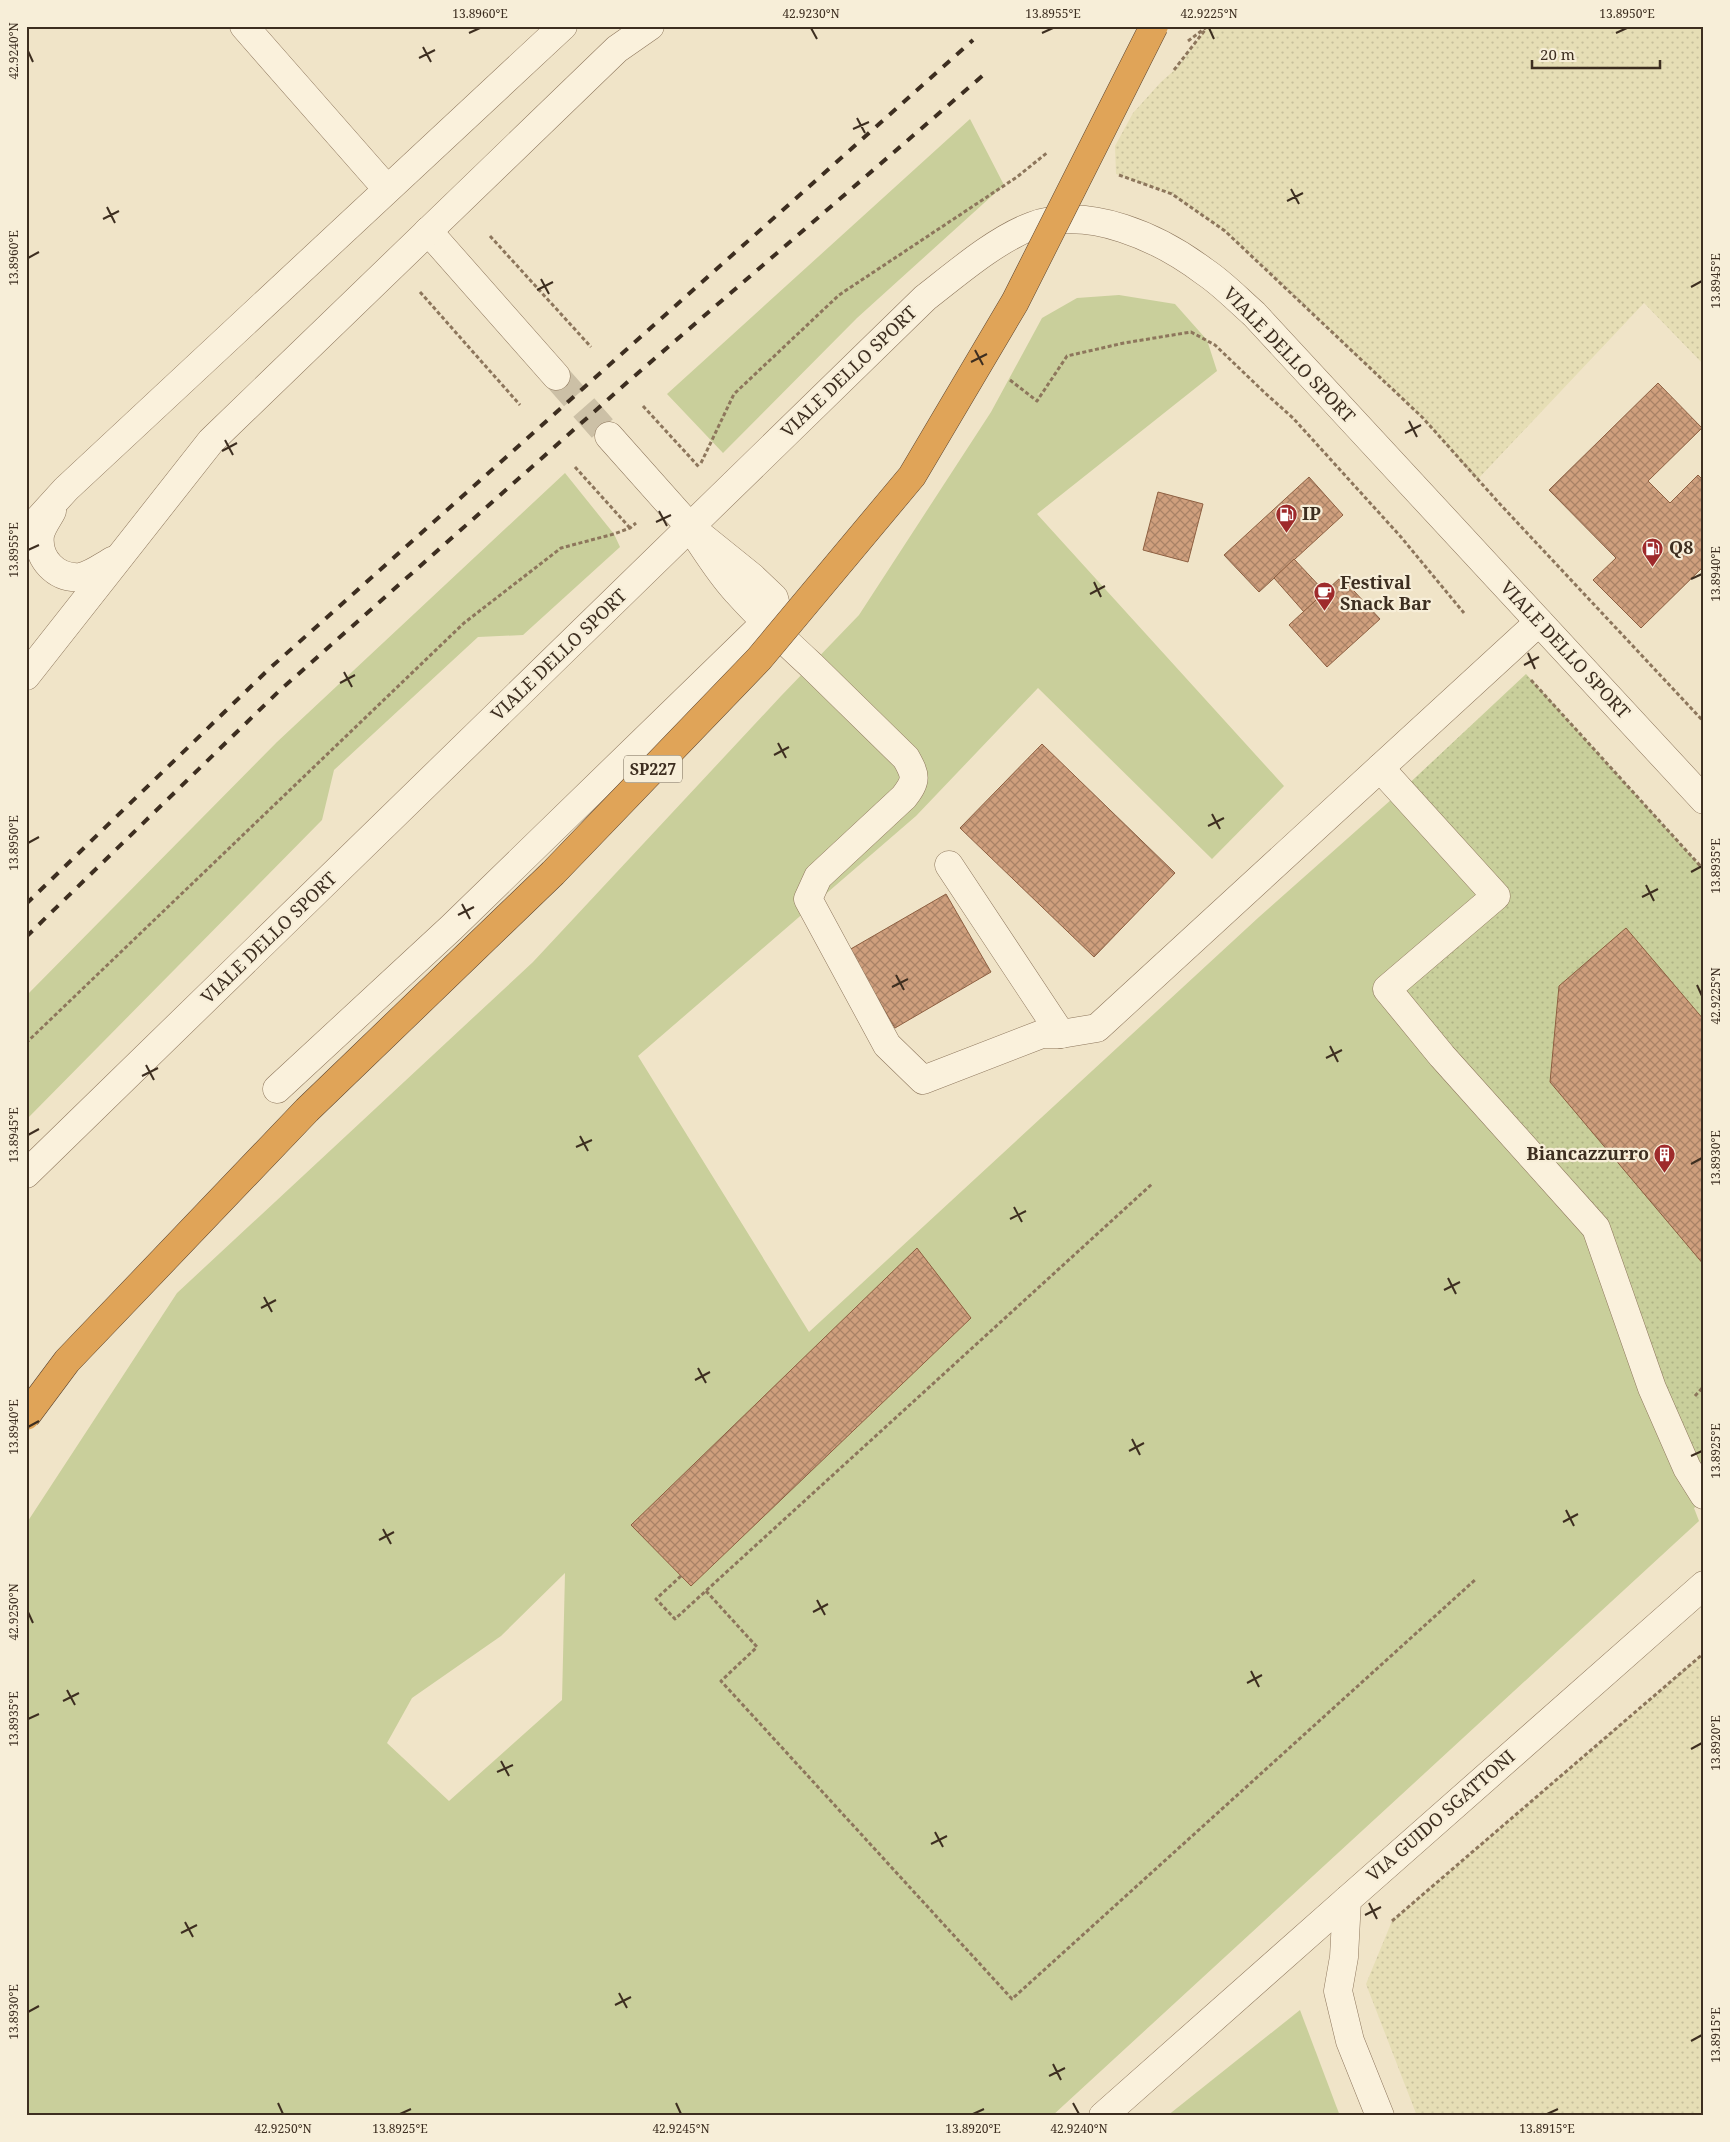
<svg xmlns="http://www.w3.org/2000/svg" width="1730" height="2142" viewBox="0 0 1730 2142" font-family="'Noto Serif',serif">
<defs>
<pattern id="farmland-dots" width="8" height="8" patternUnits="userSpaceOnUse" patternTransform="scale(1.25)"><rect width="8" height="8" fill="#e6deb5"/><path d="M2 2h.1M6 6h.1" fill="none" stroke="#c6bf9b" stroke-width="1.8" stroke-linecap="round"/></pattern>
<pattern id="garden-dots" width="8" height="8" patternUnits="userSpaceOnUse" patternTransform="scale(1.25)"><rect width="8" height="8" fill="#c9cf9b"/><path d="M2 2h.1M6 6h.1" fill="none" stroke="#aeb285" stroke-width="1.8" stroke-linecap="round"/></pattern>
<pattern id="building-cross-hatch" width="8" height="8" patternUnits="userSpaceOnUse" patternTransform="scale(1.25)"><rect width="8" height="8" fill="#cf9f7d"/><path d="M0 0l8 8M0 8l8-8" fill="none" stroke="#a98266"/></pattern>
</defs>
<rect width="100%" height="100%" fill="#f0e4c8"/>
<g fill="url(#farmland-dots)">
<polygon points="1208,26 1704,26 1704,365 1644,303 1477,480 1423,418 1225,231 1172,194 1116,174 1115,146 1133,113 1161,82 1178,67"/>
<polygon points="1704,1653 1704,2116 1417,2116 1366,1984 1392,1921"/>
</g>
<g fill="#c9cf9b" fill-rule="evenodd">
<polygon points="970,119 1004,185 857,318 723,453 667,394"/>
<path d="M1119,295L1175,304L1207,340L1217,371L1037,514L1284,786L1212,859L1038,688L916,816L638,1056L809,1332L1259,917L1401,791L1496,896L1596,1228L1704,1501L1694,1508L1699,1521L1052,2116H26V1524L177,1293L533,962L781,696L859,615L991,412L1042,318L1077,298ZM565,1573L562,1700L449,1801L387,1743L412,1698L501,1636Z"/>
<polygon points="565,473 614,534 620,547 523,635 478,637 334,770 322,820 26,1120 26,996 277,742"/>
<polygon points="1300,2010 1340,2116 1167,2116"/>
</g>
<polygon fill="url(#garden-dots)" points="1526,674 1704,870 1704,1495 1596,1228 1387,989 1496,896 1401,791"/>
<g fill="url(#building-cross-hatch)" stroke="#8d5f41">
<polygon points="1658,383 1702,428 1648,481 1670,503 1698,475 1704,481 1704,566 1641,628 1593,580 1616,558 1549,490"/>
<polygon points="1309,477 1343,515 1259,592 1224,555"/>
<polygon points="1158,492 1203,504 1188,562 1143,550"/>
<polygon points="1294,559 1325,592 1304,612 1274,578"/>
<polygon points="1341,577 1380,619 1327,667 1289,625"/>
<polygon points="1042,744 1175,873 1094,957 960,828"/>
<polygon points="946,894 991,972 895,1028 849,950"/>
<polygon points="1626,928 1704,1020 1704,1265 1550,1082 1559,986"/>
<polygon points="917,1248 971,1318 691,1586 631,1525"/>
</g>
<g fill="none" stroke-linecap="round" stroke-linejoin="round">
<polyline stroke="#ccc0a6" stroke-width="28" stroke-dasharray="28 14" stroke-linecap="butt" points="556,376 609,436"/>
<defs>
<g id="minor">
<polyline points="244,26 387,189"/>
<polyline points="428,231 556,376"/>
<polyline points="609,436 690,527"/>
<path d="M52,511C48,519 42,526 40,535C37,559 56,579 80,577C92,575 104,565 114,560"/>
<polyline points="26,533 66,489 563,26"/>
<polyline points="26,676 211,441 617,49 650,26"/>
<polyline points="1380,768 1496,896 1387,989 1442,1056 1596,1228 1652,1388 1687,1468 1704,1495"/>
<polyline points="949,865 1061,1034"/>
<path d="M277,1089L451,928L767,621L776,606L774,598L752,577L690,527C705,549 719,573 737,592C760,618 786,642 811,665L906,758C916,776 917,780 904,797L818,877L808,899L887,1045L923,1080L1042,1034H1061L1097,1028L1539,622"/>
<path d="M26,1174L925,298C956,274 995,240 1032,226C1089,205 1160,238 1205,272C1223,284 1238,300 1254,314L1704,800"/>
<polyline points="1103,2116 1347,1900"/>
<polyline points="1380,2116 1350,2041 1338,1991 1344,1957 1347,1900 1704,1585"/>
</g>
</defs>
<use href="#minor" stroke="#8d765c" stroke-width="29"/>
<g stroke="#8d765c" stroke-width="3" stroke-dasharray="4 2.5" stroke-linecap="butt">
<polyline points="1188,41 1208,26"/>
<polyline points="1174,70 1205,30"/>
<polyline points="1119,175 1172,194 1225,231 1423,418 1499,503 1704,722"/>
<polyline points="490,236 591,347"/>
<polyline points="420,292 520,405"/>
<polyline points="1010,380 1037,401 1067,356 1124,343 1191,332 1215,345 1265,393 1293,418 1401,537 1464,613"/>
<polyline points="643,406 699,467"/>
<polyline points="701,463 734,394 839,295 1017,177 1048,152"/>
<polyline points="575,467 630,528"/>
<polyline points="1531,680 1704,870"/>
<polyline points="26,1043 464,623 561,548 614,534 630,528 636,523"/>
<polyline points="1695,1396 1704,1386"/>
<polyline points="681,1576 656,1599 675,1619 1152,1184"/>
<polyline points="706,1591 757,1647 721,1681 1012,1999 1476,1579"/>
<polyline points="1392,1921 1704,1653"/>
</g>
<use href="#minor" stroke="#faf1dc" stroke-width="28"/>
<g stroke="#3d2e20" stroke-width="4" stroke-dasharray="9 9" stroke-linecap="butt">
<polyline points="26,904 269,669 973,40"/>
<polyline points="26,937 278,692 631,379 988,71"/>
</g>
<defs>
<polyline id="highway-bridge" points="26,1416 67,1361 307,1110 553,873 759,659 912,476 1015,302 1154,26"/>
</defs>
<use href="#highway-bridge" stroke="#5b4430" stroke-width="29" stroke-linecap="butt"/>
<use href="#highway-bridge" stroke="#e0a458" stroke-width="28"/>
</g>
<path fill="none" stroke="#3d2e20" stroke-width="2" d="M811,28L817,39M1209,28L1214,39M469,33L480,28M1042,33L1053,28M1616,33L1627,28M423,47L431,62M28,51L33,62M419,58L435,50M857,118L865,133M853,129L869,122M1291,189L1299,204M1287,201L1303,193M107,207L115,223M103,219L119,211M28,258L39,252M541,279L549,294M1691,287L1702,281M537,290L553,282M975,350L983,365M971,362L987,354M1409,421L1417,437M1405,433L1421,425M225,440L233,455M222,451L237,443M659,511L667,526M656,522L671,515M28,550L39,545M1691,579L1702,574M1094,582L1101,597M1090,594L1105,586M1528,653L1535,669M1524,665L1539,657M344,672L352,687M340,683L355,675M778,743L786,758M774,755L789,747M1212,814L1220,829M1208,826L1224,818M28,843L39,837M1691,872L1702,866M1646,885L1654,901M1642,897L1658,889M462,904L470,919M458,915L474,907M896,975L904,990M1697,985L1702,996M892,987L908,979M1330,1046L1338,1062M1326,1058L1342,1050M146,1065L154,1080M142,1076L158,1068M28,1135L39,1129M580,1136L588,1151M576,1147L592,1140M1691,1164L1702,1158M1014,1207L1022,1222M1010,1219L1026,1211M1448,1278L1456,1294M1444,1290L1460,1282M264,1297L272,1312M261,1308L276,1300M698,1368L706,1383M695,1380L710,1372M28,1427L39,1421M1132,1439L1140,1455M1129,1451L1144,1443M1691,1456L1702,1451M1566,1510L1574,1526M1563,1522L1578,1514M383,1529L391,1544M379,1540L394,1532M817,1600L825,1615M28,1612L33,1623M813,1612L828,1604M1251,1671L1259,1687M1247,1683L1262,1675M67,1690L75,1705M63,1701L79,1693M28,1719L39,1714M1691,1749L1702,1743M501,1761L509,1776M497,1772L513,1765M935,1832L943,1847M931,1844L947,1836M1369,1903L1377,1919M1365,1915L1381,1907M185,1922L193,1937M181,1933L197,1925M619,1993L627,2008M615,2005L631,1997M28,2012L39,2006M1691,2041L1702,2035M1053,2064L1061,2080M1049,2076L1065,2068M278,2103L283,2114M676,2103L681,2114M1073,2103L1079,2114M400,2114L411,2109M973,2114L984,2109M1547,2114L1558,2109"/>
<defs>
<symbol id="fuel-pin" viewBox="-11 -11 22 30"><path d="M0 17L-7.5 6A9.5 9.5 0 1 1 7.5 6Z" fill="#9e2a2b" stroke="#f7eed8"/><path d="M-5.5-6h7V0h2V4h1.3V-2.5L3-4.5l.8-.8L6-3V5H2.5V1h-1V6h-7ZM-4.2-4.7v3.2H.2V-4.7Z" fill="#fff"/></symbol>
<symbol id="cafe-pin" viewBox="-11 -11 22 30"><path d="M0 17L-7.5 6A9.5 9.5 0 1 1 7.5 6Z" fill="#9e2a2b" stroke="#f7eed8"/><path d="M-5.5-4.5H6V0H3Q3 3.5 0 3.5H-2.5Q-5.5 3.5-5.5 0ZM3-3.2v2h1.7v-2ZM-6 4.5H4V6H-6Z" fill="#fff"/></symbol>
<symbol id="building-pin" viewBox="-11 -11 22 30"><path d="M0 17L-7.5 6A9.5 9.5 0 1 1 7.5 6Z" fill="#9e2a2b" stroke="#f7eed8"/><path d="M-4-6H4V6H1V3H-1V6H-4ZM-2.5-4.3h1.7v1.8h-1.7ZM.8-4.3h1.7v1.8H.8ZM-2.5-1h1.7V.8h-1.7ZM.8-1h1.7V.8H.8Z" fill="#fff"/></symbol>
</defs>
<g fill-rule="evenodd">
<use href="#fuel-pin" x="1274" y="502" width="25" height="34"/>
<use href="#fuel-pin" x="1640" y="536" width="25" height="34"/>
<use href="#cafe-pin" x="1312" y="580" width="25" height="34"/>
<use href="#building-pin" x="1652" y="1142" width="25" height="34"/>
</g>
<g text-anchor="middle" stroke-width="4.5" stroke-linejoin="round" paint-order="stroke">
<rect fill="#f7eed8" stroke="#756857" stroke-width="1" x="624" y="755.5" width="58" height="27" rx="4"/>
<g font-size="16" font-weight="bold" fill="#3d2e20">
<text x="653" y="775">SP227</text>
</g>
<g font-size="18" fill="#3d2e20" stroke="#f7eed8">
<text transform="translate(1289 355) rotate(46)" y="6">VIALE DELLO SPORT</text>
<text transform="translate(849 372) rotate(-44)" y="6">VIALE DELLO SPORT</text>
<text transform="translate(1565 650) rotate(47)" y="6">VIALE DELLO SPORT</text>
<text transform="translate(559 655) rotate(-44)" y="6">VIALE DELLO SPORT</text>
<text transform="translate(269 938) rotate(-44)" y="6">VIALE DELLO SPORT</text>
<text transform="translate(1441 1816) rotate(-41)" y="6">VIA GUIDO SGATTONI</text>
</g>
<g font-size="18" font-weight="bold" fill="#3d2e20" stroke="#f7eed8" text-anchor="start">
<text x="1302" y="520">IP</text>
<text x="1669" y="554">Q8</text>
<text x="1340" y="589">Festival<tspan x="1340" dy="21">Snack Bar</tspan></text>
<text x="1649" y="1160" text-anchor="end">Biancazzurro</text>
</g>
</g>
<rect width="1730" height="2142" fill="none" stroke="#f7eed8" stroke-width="55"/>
<path d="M1532 60v8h128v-8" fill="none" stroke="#3d2e20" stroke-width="2.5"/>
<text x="1540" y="60" font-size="15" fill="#3d2e20" stroke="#f7eed8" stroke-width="4" paint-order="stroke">20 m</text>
<rect x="28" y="28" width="1674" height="2086" fill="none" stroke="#3d2e20" stroke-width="2"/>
<g font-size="12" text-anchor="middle" fill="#3d2e20">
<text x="480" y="18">13.8960°E</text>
<text x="811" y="18">42.9230°N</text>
<text x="1053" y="18">13.8955°E</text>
<text x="1209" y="18">42.9225°N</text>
<text x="1627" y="18">13.8950°E</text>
<text transform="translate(14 51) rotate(-90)" y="4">42.9240°N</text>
<text transform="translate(14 258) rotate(-90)" y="4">13.8960°E</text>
<text transform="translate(1716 281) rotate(-90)" y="4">13.8945°E</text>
<text transform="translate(14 550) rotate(-90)" y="4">13.8955°E</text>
<text transform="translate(1716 574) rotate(-90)" y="4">13.8940°E</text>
<text transform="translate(14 843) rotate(-90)" y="4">13.8950°E</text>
<text transform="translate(1716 866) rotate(-90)" y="4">13.8935°E</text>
<text transform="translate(1716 996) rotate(-90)" y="4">42.9225°N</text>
<text transform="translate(14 1135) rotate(-90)" y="4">13.8945°E</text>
<text transform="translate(1716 1158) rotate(-90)" y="4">13.8930°E</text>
<text transform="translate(14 1427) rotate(-90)" y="4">13.8940°E</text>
<text transform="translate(1716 1451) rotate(-90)" y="4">13.8925°E</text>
<text transform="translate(14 1612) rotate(-90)" y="4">42.9250°N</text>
<text transform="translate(14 1719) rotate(-90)" y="4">13.8935°E</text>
<text transform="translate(1716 1743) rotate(-90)" y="4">13.8920°E</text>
<text transform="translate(14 2012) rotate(-90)" y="4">13.8930°E</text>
<text transform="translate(1716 2035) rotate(-90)" y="4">13.8915°E</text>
<text x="283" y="2133">42.9250°N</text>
<text x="400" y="2133">13.8925°E</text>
<text x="681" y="2133">42.9245°N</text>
<text x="973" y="2133">13.8920°E</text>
<text x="1079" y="2133">42.9240°N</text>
<text x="1547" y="2133">13.8915°E</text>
</g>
</svg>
